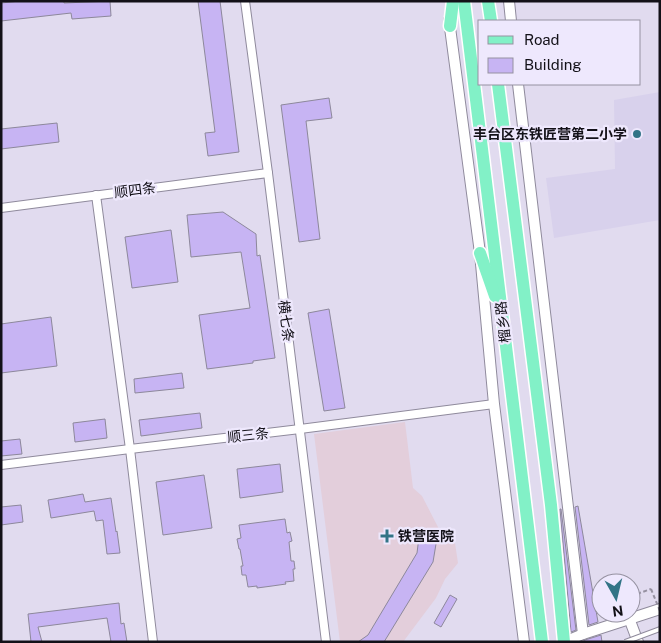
<svg xmlns="http://www.w3.org/2000/svg" width="661" height="643" viewBox="0 0 661 643" font-family="'Public Sans','Noto Sans SC',sans-serif">
<rect width="100%" height="100%" fill="#e1dbef"/>
<polygon fill="#d8d1ec" points="660,92 660,220 554,238 546,178 615,169 614,100"/>
<polygon fill="#e3cedb" points="405,422 413,488 422,496 439,529 455,543 458,563 445,579 436,598 403,642 340,642 314,434"/>
<g fill="#c7b4f3" stroke="#8d889b">
<polygon points="20,1 64,1 64,3 110,1 111,16 72,19 71,13 1,21 1,3"/>
<polygon points="198,1 220,1 239,152 208,156 205,133 215,132"/>
<polygon points="329,98 332,118 306,121 320,239 299,242 281,105"/>
<polygon points="57,123 59,142 1,149 1,129"/>
<polygon points="223,212 256,234 257,256 260,255 275,358 253,361 253,363 207,369 199,315 250,308 241,252 191,257 187,215"/>
<polygon points="171,230 178,282 132,288 125,237"/>
<polygon points="329,309 345,408 324,411 308,313"/>
<polygon points="51,317 57,366 1,373 1,324"/>
<polygon points="182,373 184,388 135,393 134,379"/>
<polygon points="200,413 202,428 141,436 139,420"/>
<polygon points="105,419 107,438 75,442 73,423"/>
<polygon points="20,439 22,454 1,456 1,441"/>
<polygon points="280,464 283,492 240,498 237,469"/>
<polygon points="204,475 212,528 163,535 156,482"/>
<polygon points="83,494 85,502 111,498 116,532 117,531 120,553 107,554 103,520 96,521 94,511 51,518 48,500"/>
<polygon points="21,505 23,522 1,525 1,507"/>
<polygon points="578,506 598,622 589,625 575,507"/>
<polygon points="560,509 561,509 576,630 571,632"/>
<polygon points="285,519 287,533 290,532 292,541 289,542 291,561 294,561 295,569 293,569 294,581 285,582 286,584 272,586 257,588 257,586 248,587 246,575 242,575 241,566 243,566 240,549 239,549 237,539 241,538 239,525"/>
<polygon points="419,537 437,538 433,562 384,642 358,642 368,635 417,553"/>
<polygon points="450,595 457,599 441,627 434,623"/>
<polygon points="119,603 121,624 124,623 127,642 111,642 107,618 38,627 42,642 31,642 28,614"/>
<polygon points="601,635 602,642 582,642 585,640"/>
</g>
<g fill="none" stroke-linecap="round" stroke-linejoin="round">
<defs>
<g id="minor">
<polyline points="245,1 268,173 326,642"/>
<polyline points="96,195 130,449 153,642"/>
<polyline points="1,208 268,173"/>
<polyline points="1,465 130,449 300,429 494,404"/>
</g>
<g id="tertiary">
<polyline points="509,1 511,21"/>
<polyline points="449,20 480,253 494,404 524,642"/>
<polyline points="518,84 583,634"/>
<polyline points="629,618 638,642"/>
<polyline points="564,642 583,634 660,609"/>
</g>
<g id="primary">
<polyline points="464,1 542,642"/>
<polyline points="488,1 491,21"/>
<polyline points="450,26 453,1"/>
<polyline points="498,84 551,505 564,642"/>
<polyline points="480,253 495,296"/>
</g>
</defs>
<use href="#minor" stroke="#8f8a9c" stroke-width="10"/>
<use href="#tertiary" stroke="#8f8a9c" stroke-width="12"/>
<use href="#primary" stroke="#fff" stroke-width="15"/>
<polyline stroke="#9590a0" stroke-width="2" stroke-dasharray="4 2.5" stroke-linecap="butt" points="631,596 651,589"/>
<use href="#minor" stroke="#fff" stroke-width="8"/>
<use href="#tertiary" stroke="#fff" stroke-width="10"/>
<use href="#primary" stroke="#82f1c7" stroke-width="12"/>
<defs>
<polyline id="service-bridge" points="625,642 660,629"/>
</defs>
<use href="#service-bridge" stroke="#8f8a9c" stroke-width="6" stroke-linecap="butt"/>
<polyline stroke="#9590a0" stroke-width="2" stroke-dasharray="4 2.5" stroke-linecap="butt" points="651,589 660,611"/>
<use href="#service-bridge" stroke="#fff" stroke-width="4"/>
</g>
<g fill="#327486" stroke="#eee8fd" stroke-width="2">
<circle cx="637" cy="134" r="5"/>
<path d="M384.5 528.5h5v5h5v5h-5v5h-5v-5h-5v-5h5z"/>
</g>
<g text-anchor="middle" stroke-width="4.5" stroke-linejoin="round" paint-order="stroke">
<g font-size="14" font-weight="bold" fill="#131118" stroke="#eee8fd" text-anchor="end">
<text x="627" y="139">丰台区东铁匠营第二小学</text>
<text x="398" y="541" text-anchor="start">铁营医院</text>
</g>
<g font-size="14" fill="#131118" stroke="#eee8fd">
<text transform="translate(135 190) rotate(-7)" y="5">顺四条</text>
<text transform="translate(286 321) rotate(83)" y="5">横七条</text>
<text transform="translate(503 322) rotate(-97)" y="5">榴乡路</text>
<text transform="translate(248 435) rotate(-6)" y="5">顺三条</text>
</g>
</g>
<rect width="661" height="643" fill="none" stroke="#131118" stroke-width="5"/>
<rect x="478" y="20" width="162" height="65" fill="#eee8fd" stroke="#9692a1"/>
<rect x="488" y="36" width="25" height="8" fill="#82f1c7" stroke="#9692a1"/>
<text x="524" y="45" font-size="15" fill="#131118">Road</text>
<rect x="488" y="58" width="25" height="15" fill="#c7b4f3" stroke="#9692a1"/>
<text x="524" y="70" font-size="15" fill="#131118">Building</text>
<g transform="translate(616 598) rotate(172)"><circle r="24" fill="#eee8fd" stroke="#9692a1"/>
<path d="M0-4L9 19L0 12L-9 19Z" fill="#327486"/>
<text y="-8" font-size="14" font-weight="bold" text-anchor="middle" fill="#131118">N</text>
</g>
</svg>
